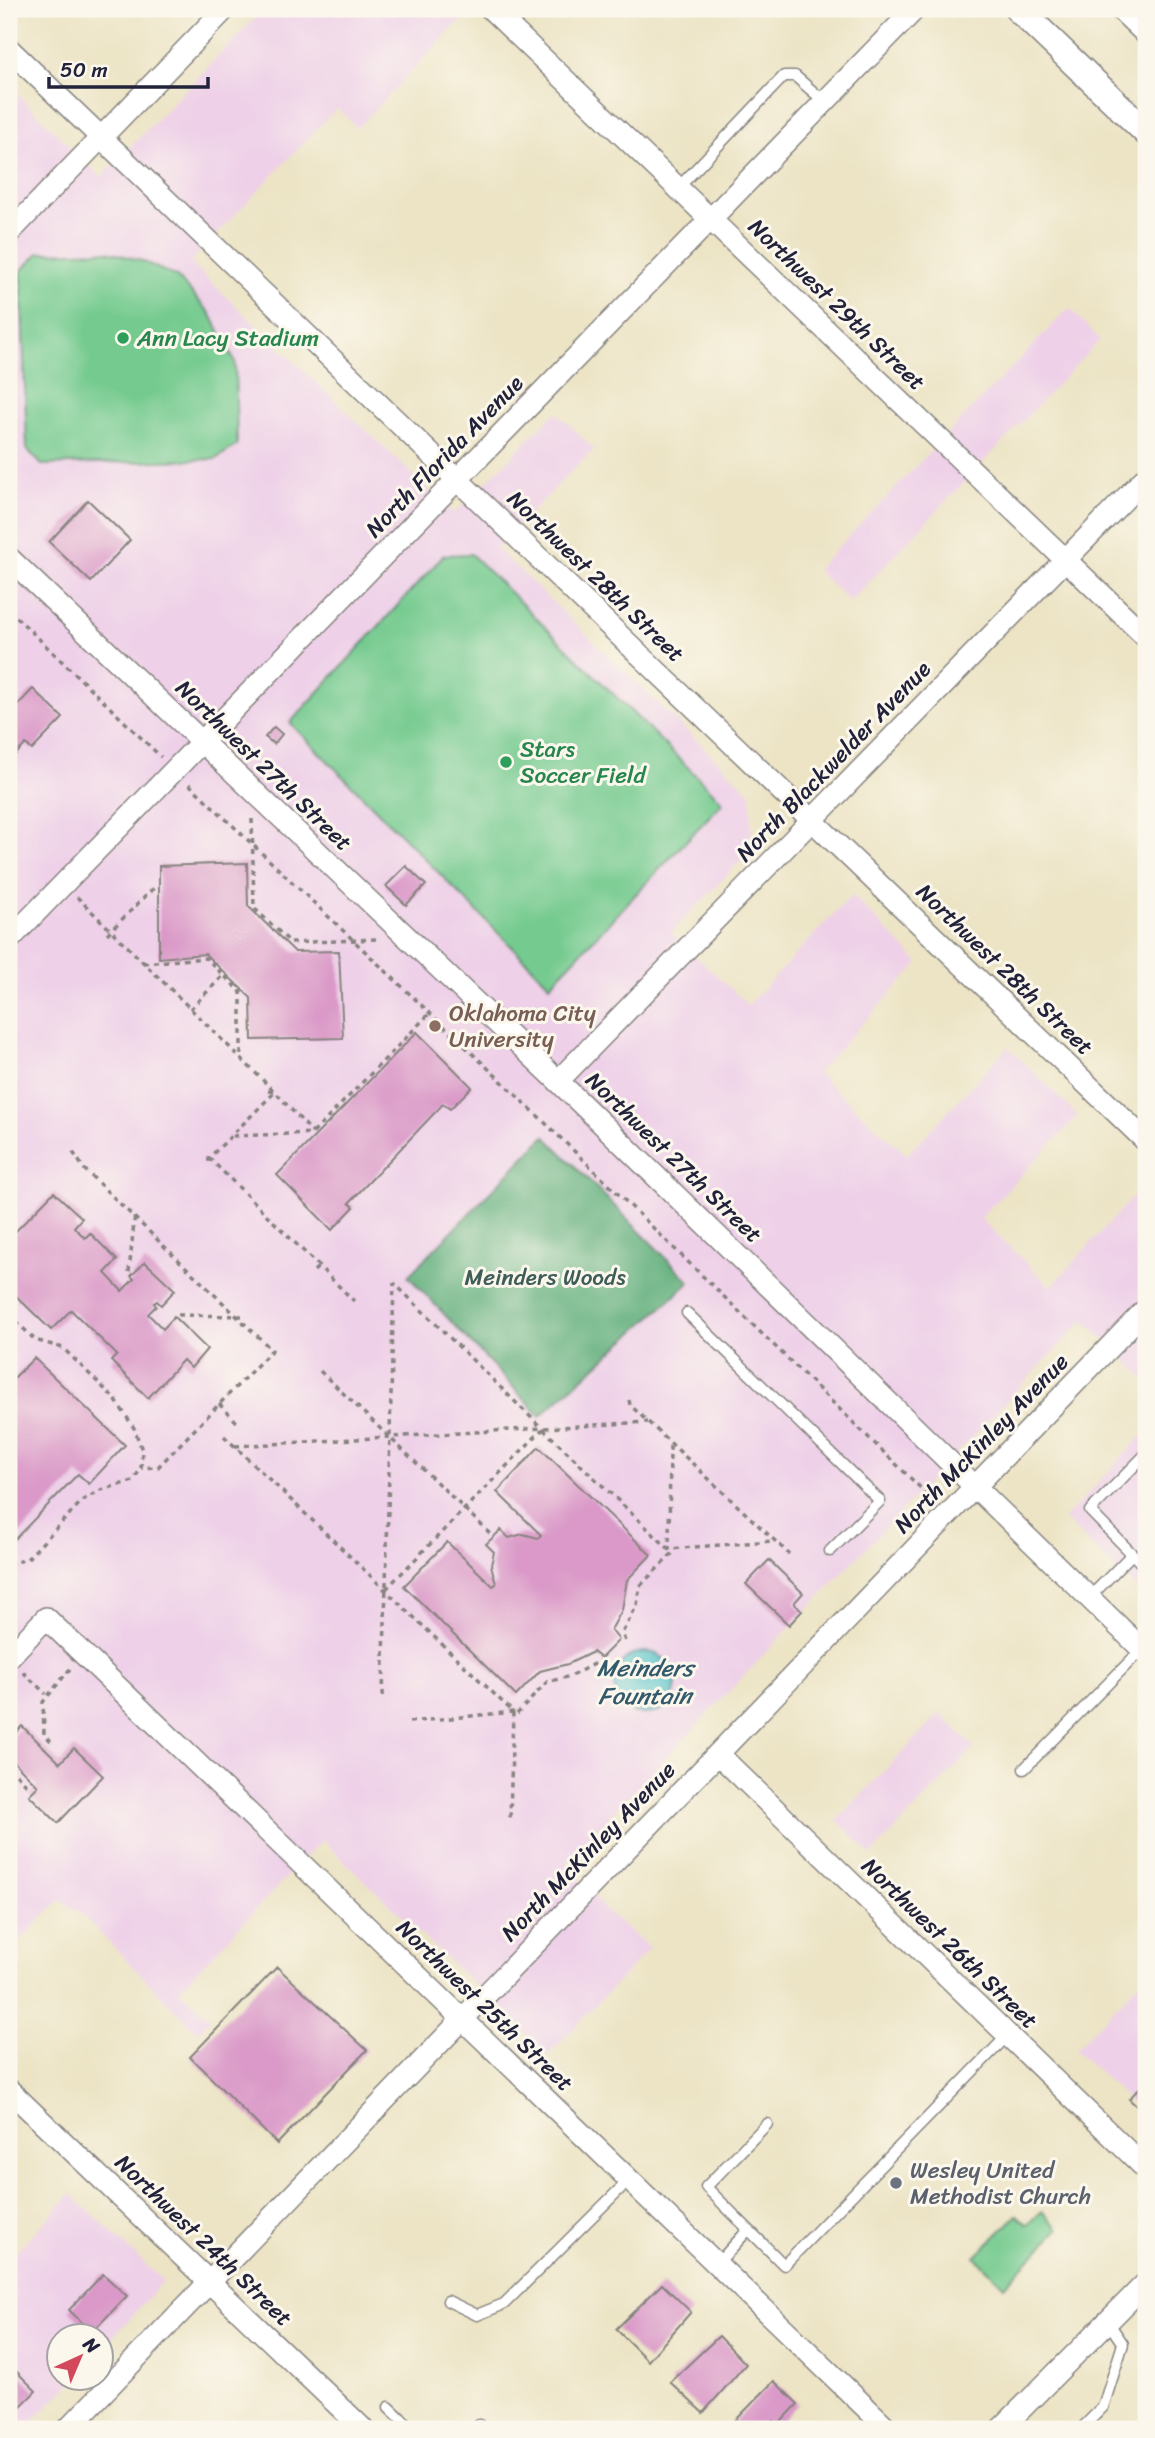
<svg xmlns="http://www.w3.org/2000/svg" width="1155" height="2438" viewBox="0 0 1155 2438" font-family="Sriracha,sans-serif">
<rect width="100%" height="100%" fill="#fbf7ec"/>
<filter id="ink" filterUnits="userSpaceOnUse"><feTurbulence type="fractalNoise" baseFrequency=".0143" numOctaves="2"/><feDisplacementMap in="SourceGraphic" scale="14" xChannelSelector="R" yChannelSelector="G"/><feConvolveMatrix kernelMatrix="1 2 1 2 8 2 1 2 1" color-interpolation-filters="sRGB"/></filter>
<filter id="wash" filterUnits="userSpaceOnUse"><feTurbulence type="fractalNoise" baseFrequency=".00686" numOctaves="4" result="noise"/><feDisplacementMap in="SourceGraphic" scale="28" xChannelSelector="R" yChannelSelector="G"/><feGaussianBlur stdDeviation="1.57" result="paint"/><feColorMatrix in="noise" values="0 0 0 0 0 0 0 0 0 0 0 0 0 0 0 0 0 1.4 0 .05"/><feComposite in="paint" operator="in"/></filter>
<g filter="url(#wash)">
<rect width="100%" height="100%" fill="#ece4c5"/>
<g fill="#eed0e8">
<polygon points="264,9 459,9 466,15 357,128 337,108 190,262 454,514 556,412 594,449 496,548 751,793 752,849 671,933 748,1005 852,895 919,963 817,1073 907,1155 1008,1047 1078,1116 980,1218 1051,1287 1146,1182 1146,1379 1084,1320 566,1862 605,1910 650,1948 548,2055 322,1840 179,1990 211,2019 197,2032 80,1913 60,1900 9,1952 9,86 101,177"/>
<polygon points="1069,308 1100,340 850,602 816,570"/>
<polygon points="1146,1432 1146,1597 1064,1519"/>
<polygon points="940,1714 975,1747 871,1855 837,1820"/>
<polygon points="1146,1975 1146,2116 1075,2050"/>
<polygon points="71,2194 163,2281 102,2350 102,2336 60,2336 60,2378 76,2379 24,2429 9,2429 9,2259"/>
</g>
<g fill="#74ca8f" stroke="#4b7665" stroke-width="2">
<polygon points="107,251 142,261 177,277 210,313 235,362 237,445 216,459 42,465 27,449 21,271 39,253"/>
<polygon points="471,554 723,802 550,985 290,723 444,555"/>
<polygon points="1042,2211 1059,2229 1004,2286 975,2257 1017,2215 1028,2225"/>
</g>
<polygon fill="#5fae7a" stroke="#40685a" stroke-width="2" points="545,1136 690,1282 540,1416 408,1276"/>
<circle fill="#53c1c8" stroke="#3a7282" stroke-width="2" cx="645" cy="1683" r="31"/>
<g id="blocks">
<g fill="#da99c8">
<polygon points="88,500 130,540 91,582 49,542"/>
<polygon points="33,689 63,718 32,750 26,744 9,761 9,700 15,708"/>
<polygon points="274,727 282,734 274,744 265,737"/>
<polygon points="247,863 248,906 295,952 339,951 343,1038 252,1040 251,998 205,954 159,958 159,866"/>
<polygon points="406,866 426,885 406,905 386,886"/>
<polygon points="417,1032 472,1087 450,1109 443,1104 349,1203 354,1207 332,1230 277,1175"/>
<polygon points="54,1192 82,1218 74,1227 85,1238 90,1233 117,1260 105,1273 122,1291 134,1279 131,1276 145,1262 175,1290 161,1305 157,1301 154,1303 156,1306 148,1314 163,1329 174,1317 207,1349 191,1368 183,1360 148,1398 111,1361 117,1355 71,1310 51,1330 9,1289 9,1238"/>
<polygon points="34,1358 125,1445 89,1484 78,1474 15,1539 9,1532 9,1383"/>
<polygon points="539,1447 651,1555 627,1580 622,1610 611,1630 619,1640 601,1658 593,1652 568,1664 540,1671 516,1696 404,1586 447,1542 493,1586 496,1584 491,1565 494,1552 486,1544 501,1530 509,1538 523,1534 538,1538 541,1535 497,1492"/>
<polygon points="769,1560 803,1593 794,1603 802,1611 789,1625 746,1584"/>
<polygon points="22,1726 60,1763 74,1748 103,1776 58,1823 29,1795 38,1786 9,1757 9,1740"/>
<polygon points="277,1967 367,2050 277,2144 190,2057"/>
<polygon points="1146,2081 1146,2115 1129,2099"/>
<polygon points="103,2274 127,2296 92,2332 69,2310"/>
<polygon points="662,2284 691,2312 648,2361 616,2329"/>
<polygon points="719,2336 746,2364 703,2413 670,2382"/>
<polygon points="13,2368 36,2391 9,2418 9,2372"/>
<polygon points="774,2381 798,2404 778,2425 774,2421 766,2429 727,2429"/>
</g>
</g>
</g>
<g filter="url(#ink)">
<use href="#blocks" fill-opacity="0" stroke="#878380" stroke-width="2"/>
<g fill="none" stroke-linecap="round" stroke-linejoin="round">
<defs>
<g id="service">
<polyline points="678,188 784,76 795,76 825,102"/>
<polyline points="687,1313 880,1501 830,1551"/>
<polyline points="1146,1454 1090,1511 1146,1568"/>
<polyline points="1089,1598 1132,1554"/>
<polyline points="1024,1769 1142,1649"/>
<polyline points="767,2124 706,2187 784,2265 1008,2035"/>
<polyline points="717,2264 748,2230"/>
<polyline points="448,2301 477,2315 504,2304 629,2180"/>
<polyline points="389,2407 412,2429"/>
<polyline points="81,2416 96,2429"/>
<polyline points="475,2429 479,2425"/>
<polyline points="1081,2429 1103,2407 1123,2344 1108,2322"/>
</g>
<g id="minor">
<polyline points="491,9 1146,637"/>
<polyline points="1120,9 1146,34"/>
<polyline points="9,49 1146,1141"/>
<polyline points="9,233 225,9"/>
<polyline points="9,558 558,1081 1146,1653"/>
<polyline points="9,940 915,9"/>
<polyline points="558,1081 1146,477"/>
<polyline points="9,1657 46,1618 888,2429"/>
<polyline points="718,1754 1146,2169"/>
<polyline points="9,2090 363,2429"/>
<polyline points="68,2429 1146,1309"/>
<polyline points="1001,2429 1146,2283"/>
</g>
<polyline id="tertiary" points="1018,9 1146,132"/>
</defs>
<use href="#service" stroke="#878380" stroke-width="13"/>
<use href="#minor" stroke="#878380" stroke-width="24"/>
<use href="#tertiary" stroke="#878380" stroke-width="29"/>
<g stroke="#878380" stroke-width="3.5" stroke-dasharray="5 5" stroke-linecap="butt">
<polyline points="9,610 161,757"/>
<polyline points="189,784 535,1113 935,1502"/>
<polyline points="252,819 254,908 291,943 378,939"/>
<polyline points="77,897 275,1092 209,1158 208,1166"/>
<polyline points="107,934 155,887"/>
<polyline points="143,963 206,958 241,992 241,1059"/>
<polyline points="9,990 12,994"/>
<polyline points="190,1009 224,975"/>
<polyline points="268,1091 275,1092 313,1133"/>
<polyline points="233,1136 313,1133 429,1014"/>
<polyline points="73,1152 85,1170 272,1350 158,1467 141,1468"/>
<polyline points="209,1158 354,1301"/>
<polyline points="314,1271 319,1266"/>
<polyline points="129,1272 135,1213"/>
<polyline points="9,1314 35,1340 63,1348 115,1399 134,1428 142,1450 141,1468 133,1481 101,1490 83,1500 27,1559 9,1564"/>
<polyline points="178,1315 242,1316"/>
<polyline points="320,1371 494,1537"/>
<polyline points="629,1400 630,1405 789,1554"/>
<polyline points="219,1404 237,1422"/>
<polyline points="543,1429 669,1549 772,1541"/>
<polyline points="224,1436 513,1712 510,1819"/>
<polyline points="235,1446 647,1422"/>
<polyline points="386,1589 543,1429 394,1283"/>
<polyline points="625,1641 622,1633 637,1605 640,1586 673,1553 669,1549 670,1444"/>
<polyline points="23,1672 46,1694"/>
<polyline points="383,1696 394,1283"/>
<polyline points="409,1722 513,1712 516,1715 547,1682 571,1676 599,1661 603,1663"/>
<polyline points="51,1741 44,1734 43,1702 70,1669"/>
<polyline points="9,1767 30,1788"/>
</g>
<use href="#service" stroke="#fff" stroke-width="10"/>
<use href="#minor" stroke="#fff" stroke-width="21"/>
<use href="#tertiary" stroke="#fff" stroke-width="26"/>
</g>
</g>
<g fill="#2e9e5b" stroke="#fbf7ec" stroke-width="2.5">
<circle cx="123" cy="338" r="7"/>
<circle cx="506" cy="762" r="7"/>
</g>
<circle fill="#8d6e63" stroke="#fbf7ec" stroke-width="2.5" cx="435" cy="1026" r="7"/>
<circle fill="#6b7280" stroke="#fbf7ec" stroke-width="2.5" cx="896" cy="2183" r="7"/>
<g text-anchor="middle" stroke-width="6" stroke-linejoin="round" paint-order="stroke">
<g font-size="23" fill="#22223b" stroke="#fbf7ec">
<text transform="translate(837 304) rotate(44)" y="8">Northwest 29th Street</text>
<text transform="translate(444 456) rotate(-46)" y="8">North Florida Avenue</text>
<text transform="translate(596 576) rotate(44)" y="8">Northwest 28th Street</text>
<text transform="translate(833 761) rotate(-46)" y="8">North Blackwelder Avenue</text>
<text transform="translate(264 765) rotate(44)" y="8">Northwest 27th Street</text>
<text transform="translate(1005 969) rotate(44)" y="8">Northwest 28th Street</text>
<text transform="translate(674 1157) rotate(44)" y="8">Northwest 27th Street</text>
<text transform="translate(981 1443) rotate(-46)" y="8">North McKinley Avenue</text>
<text transform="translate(588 1851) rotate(-46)" y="8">North McKinley Avenue</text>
<text transform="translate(950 1943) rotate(44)" y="8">Northwest 26th Street</text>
<text transform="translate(485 2005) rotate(44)" y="8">Northwest 25th Street</text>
<text transform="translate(204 2240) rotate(44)" y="8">Northwest 24th Street</text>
</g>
<g font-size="23" fill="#27864d" stroke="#fbf7ec" text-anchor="start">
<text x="137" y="346">Ann Lacy Stadium</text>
<text x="520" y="757">Stars<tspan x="520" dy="26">Soccer Field</tspan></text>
</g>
<g font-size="23" fill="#785e54" stroke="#fbf7ec" text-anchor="start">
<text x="449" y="1021">Oklahoma City<tspan x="449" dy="26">University</tspan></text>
</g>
<g font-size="23" fill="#3f5d58" stroke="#fbf7ec">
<text x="545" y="1285">Meinders Woods</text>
</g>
<g font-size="23" fill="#5b616d" stroke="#fbf7ec" text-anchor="start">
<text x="910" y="2178">Wesley United<tspan x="910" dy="26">Methodist Church</tspan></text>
</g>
<g font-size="24" font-style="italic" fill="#335a6c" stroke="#fbf7ec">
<text x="645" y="1676">Meinders<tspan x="645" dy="28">Fountain</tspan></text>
</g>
</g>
<rect width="1155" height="2438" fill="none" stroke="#fbf7ec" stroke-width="35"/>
<g transform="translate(80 2357) rotate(44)"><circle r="33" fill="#fbf7ec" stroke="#a4a2a5" stroke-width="2"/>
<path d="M0-5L12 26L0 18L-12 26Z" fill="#d1495b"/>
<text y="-10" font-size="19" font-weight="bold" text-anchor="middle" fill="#22223b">N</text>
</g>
<path d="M49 77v10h159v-10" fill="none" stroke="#22223b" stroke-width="3.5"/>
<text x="60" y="77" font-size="21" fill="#22223b" stroke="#fbf7ec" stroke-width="5" paint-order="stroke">50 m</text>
</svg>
